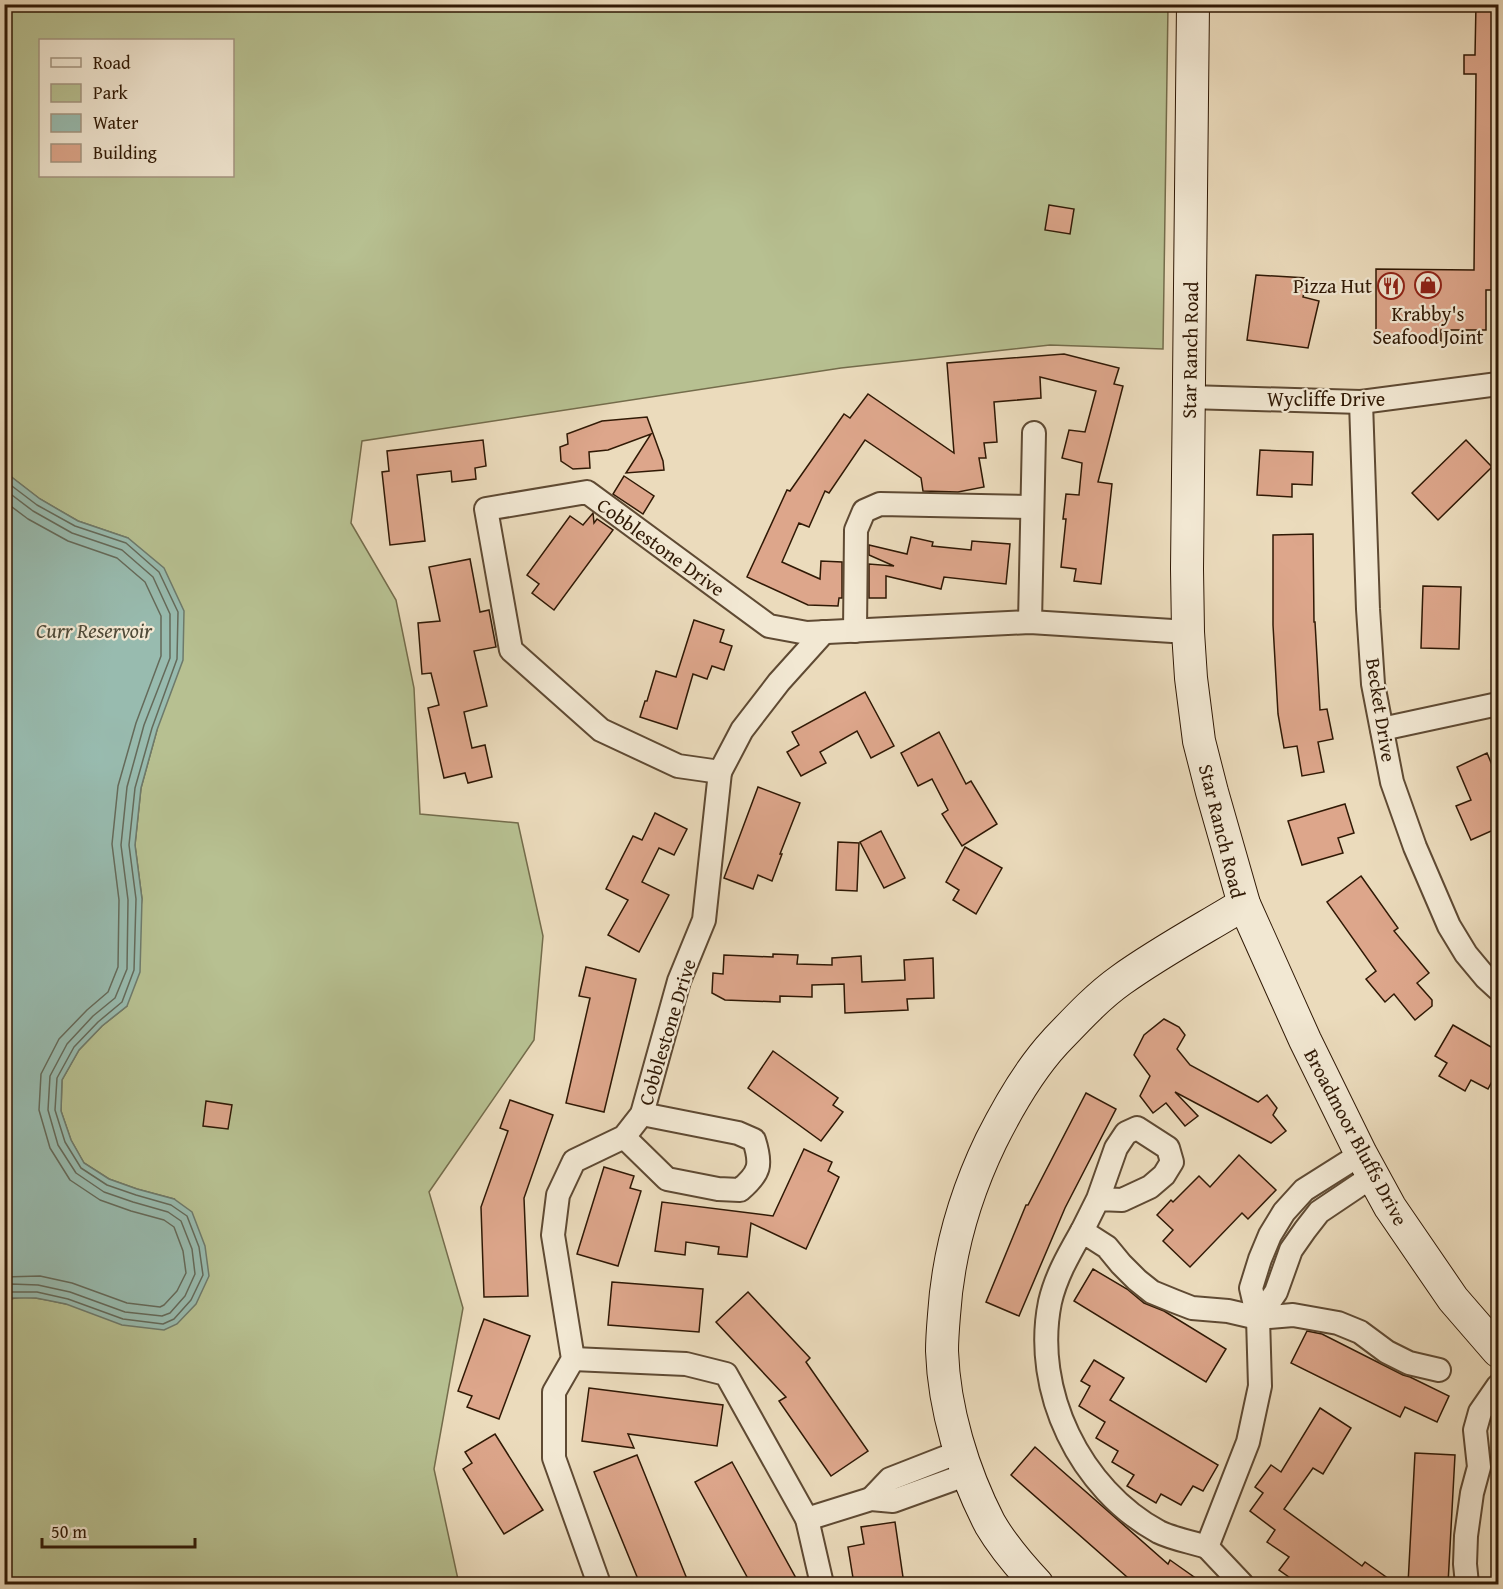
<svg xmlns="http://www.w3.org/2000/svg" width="1503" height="1589" viewBox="0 0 1503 1589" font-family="'Gentium Book Plus',serif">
<rect width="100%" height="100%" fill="#ebdbbc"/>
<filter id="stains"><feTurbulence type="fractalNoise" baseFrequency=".00333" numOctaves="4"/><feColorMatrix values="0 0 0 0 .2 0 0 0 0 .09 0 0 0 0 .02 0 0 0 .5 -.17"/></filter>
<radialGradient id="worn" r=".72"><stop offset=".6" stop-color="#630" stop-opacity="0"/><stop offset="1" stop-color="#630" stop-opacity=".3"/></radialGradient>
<path fill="#b7c091" stroke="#746c4b" stroke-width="1.5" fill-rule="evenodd" d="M5,5H1168L1163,349L1050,345L841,368L362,441L351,523L396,600L414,688L420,814L518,823L543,936L534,1040L429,1192L463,1308L434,1469L459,1584H5V1301C24,1293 46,1300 66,1304L174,1199L137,1189L109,1179L84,1163L71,1140L61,1111L62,1080L79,1050L102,1026L127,1006L142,899L135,845L141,788L157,730L128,538L78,521L40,499L5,472ZM40,40H232V176H40Z"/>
<polygon fill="#98bbaf" stroke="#6e7a6b" stroke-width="1.5" points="5,472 40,499 78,521 128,538 164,568 184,611 183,660 157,730 141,788 135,845 142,899 140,972 127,1006 102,1026 79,1050 62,1080 61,1111 71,1140 84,1163 109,1179 137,1189 174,1199 192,1212 205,1246 209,1276 196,1304 177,1324 164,1330 122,1325 66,1304 36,1298 12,1298 5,1301"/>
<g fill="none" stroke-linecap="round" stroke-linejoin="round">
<g stroke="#646a5a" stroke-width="1.5">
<polyline points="4,480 37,505 75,526 126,543 159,572 178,612 177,659 152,728 135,788 129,845 136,899 134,970 122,1002 98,1022 74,1047 57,1078 55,1110 65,1142 81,1168 107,1185 136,1195 171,1205 187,1216 199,1247 203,1275 191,1300 174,1319 163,1324 123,1319 68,1299 37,1292 12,1292 4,1295"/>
<polyline points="4,489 33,511 72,533 122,550 153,577 170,614 170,658 144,725 127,787 121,845 128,900 127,969 115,998 93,1016 67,1044 50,1076 48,1110 58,1145 76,1173 104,1192 133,1202 168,1212 181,1221 192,1249 195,1274 185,1296 170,1313 162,1316 125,1312 70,1292 38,1285 11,1284 4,1286"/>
<polyline points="4,501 28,519 68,541 117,558 145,582 161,616 161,656 136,723 118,786 112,844 119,900 118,967 108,992 87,1010 59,1039 41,1074 39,1110 50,1148 70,1180 100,1200 131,1211 164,1220 174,1227 183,1251 186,1273 177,1291 164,1305 160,1307 127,1303 72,1283 40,1276 4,1277"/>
</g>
</g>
<g fill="#dda68b" stroke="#301905" stroke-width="1.5">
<polygon points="1476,4 1498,4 1498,290 1486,290 1486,330 1441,330 1441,341 1376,340 1376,269 1474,270 1476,74 1464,74 1464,55 1475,55"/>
<polygon points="1049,205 1074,209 1070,234 1045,230"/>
<polygon points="1256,275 1307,278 1303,297 1319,301 1308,348 1247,340"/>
<polygon points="1064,354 1119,368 1114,384 1123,386 1098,482 1112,484 1101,584 1074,581 1076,569 1061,567 1066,519 1063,519 1066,494 1079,495 1082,463 1062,458 1069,430 1085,432 1096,391 1040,377 1041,398 994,402 997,442 984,443 986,458 979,458 984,487 958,492 923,491 921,478 865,440 829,493 825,491 809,527 799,523 782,562 820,579 821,561 842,562 842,598 839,598 838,606 808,605 747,577 787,490 790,491 844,414 850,418 868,394 954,453 947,363"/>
<polygon points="647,417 663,461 664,470 626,473 651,434 608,450 589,452 590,468 573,469 561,461 560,447 568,444 567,434 602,421"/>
<polygon points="483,440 486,466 475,468 476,479 452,482 451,471 417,475 425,541 390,545 382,472 389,471 387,451"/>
<polygon points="1466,440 1492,467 1438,520 1412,493"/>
<polygon points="1260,450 1313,452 1312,485 1292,484 1292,497 1257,495"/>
<polygon points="624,476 654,496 643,514 613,494"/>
<polygon points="593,513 594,523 597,519 613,530 554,610 532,593 539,584 527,575 570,516 583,525"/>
<polygon points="1313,534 1314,622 1315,622 1320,710 1327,709 1333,739 1318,742 1324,772 1302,776 1297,746 1284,748 1278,714 1273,625 1273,535"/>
<polygon points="911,537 933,542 932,546 971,550 972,541 1010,544 1006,584 944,577 941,589 886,576 886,598 869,598 869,564 894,566 869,555 869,545 907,554"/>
<polygon points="470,559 480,612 489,610 496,647 474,651 487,706 464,712 472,748 485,745 492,777 468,783 465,773 444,778 428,708 439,705 431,673 422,674 418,623 440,621 429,567"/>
<polygon points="1423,586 1461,587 1459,649 1421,648"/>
<polygon points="694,620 724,630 720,642 732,646 724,670 712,666 707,679 693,674 677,729 640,717 645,701 647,701 656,671 676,677"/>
<polygon points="865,692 894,746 871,758 857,731 820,752 826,763 801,776 787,752 799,745 792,732"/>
<polygon points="939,732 966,784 971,781 997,824 962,846 942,814 948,810 932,779 918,786 901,753"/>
<polygon points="1487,753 1498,779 1498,828 1471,840 1456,806 1471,800 1457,767"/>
<polygon points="758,787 800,803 780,854 782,854 772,881 758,875 753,889 724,878"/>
<polygon points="1345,804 1354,833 1338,838 1343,853 1302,865 1288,821"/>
<polygon points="655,813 687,829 674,855 659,848 642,882 669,895 639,952 608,935 628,900 606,889 633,836 642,840"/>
<polygon points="881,831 905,878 884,888 860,842"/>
<polygon points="838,842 859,843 857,891 836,890"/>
<polygon points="965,847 1002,868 976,914 953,900 959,890 946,882"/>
<polygon points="1361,876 1398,928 1394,931 1429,973 1417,983 1432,1000 1432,1006 1415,1020 1394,994 1385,1002 1366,979 1376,971 1327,902"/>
<polygon points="773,954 798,955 797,964 832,965 832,958 861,956 862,982 905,980 904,960 933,958 934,998 907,999 908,1010 845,1013 844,984 812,985 812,997 780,996 780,1002 725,1000 712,993 713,973 723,974 724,955 773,957"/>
<polygon points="586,967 636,979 604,1112 566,1103 590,998 579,996"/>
<polygon points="1164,1019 1179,1027 1185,1035 1177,1049 1190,1065 1258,1102 1267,1095 1277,1108 1273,1115 1286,1131 1271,1143 1175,1092 1198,1116 1185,1126 1166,1103 1153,1113 1140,1096 1150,1076 1134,1055 1144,1035"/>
<polygon points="1453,1025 1498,1051 1498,1070 1488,1089 1471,1080 1465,1091 1439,1076 1447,1063 1435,1056"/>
<polygon points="773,1051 838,1098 833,1105 843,1112 821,1141 748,1088"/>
<polygon points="1086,1093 1116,1109 1065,1208 1019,1316 986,1302 1026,1205 1028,1205"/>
<polygon points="510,1100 553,1115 524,1198 528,1296 484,1297 481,1207 508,1131 500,1128"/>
<polygon points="206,1101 232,1105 228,1129 203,1126"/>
<polygon points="804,1149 832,1162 828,1171 839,1177 806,1249 751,1223 747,1257 718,1254 719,1247 686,1242 685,1255 655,1251 662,1202 773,1216"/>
<polygon points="1239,1155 1276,1190 1248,1219 1242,1213 1190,1267 1163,1241 1173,1230 1157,1215 1171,1200 1173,1202 1199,1176 1210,1187"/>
<polygon points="604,1167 634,1176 630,1188 641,1191 618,1266 577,1254"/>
<polygon points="1093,1269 1127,1289 1144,1303 1164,1311 1226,1349 1206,1382 1074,1301"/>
<polygon points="612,1282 703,1289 699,1332 608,1325"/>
<polygon points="748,1292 810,1358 806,1362 868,1451 831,1476 779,1401 786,1397 716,1322"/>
<polygon points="484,1319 530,1336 499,1419 467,1407 472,1396 458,1391"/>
<polygon points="1307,1331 1322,1334 1403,1375 1410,1377 1449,1396 1437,1422 1405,1407 1400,1417 1291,1363"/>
<polygon points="1094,1360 1124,1378 1110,1400 1218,1465 1203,1491 1193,1486 1181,1505 1161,1494 1156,1503 1127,1486 1134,1475 1112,1462 1118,1451 1096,1438 1105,1422 1079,1406 1090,1386 1081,1381"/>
<polygon points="589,1388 723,1405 717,1446 628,1434 634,1448 582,1441"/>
<polygon points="1320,1408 1351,1428 1323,1474 1313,1468 1284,1509 1362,1566 1365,1562 1396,1584 1299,1584 1279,1570 1289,1557 1267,1542 1275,1530 1250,1511 1263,1493 1255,1487 1271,1465 1281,1472"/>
<polygon points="495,1434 543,1510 504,1534 463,1469 472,1463 465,1452"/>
<polygon points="1035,1447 1168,1564 1170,1560 1204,1584 1135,1584 1011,1475"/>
<polygon points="1415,1453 1455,1455 1448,1584 1408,1584"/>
<polygon points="637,1455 689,1584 640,1584 594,1472"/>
<polygon points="732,1462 797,1580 788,1584 751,1584 695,1482"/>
<polygon points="895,1522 904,1584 854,1584 848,1547 864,1544 861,1527"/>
</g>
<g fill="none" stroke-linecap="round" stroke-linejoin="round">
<defs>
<g id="street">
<polyline points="1189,397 1361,402 1498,384"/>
<polyline points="1361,402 1368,609 1373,684 1392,782 1415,847 1449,926 1466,954 1486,978 1498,989"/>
<polyline points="1030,622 1034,433"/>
<polyline points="855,631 856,530 864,511 880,504 1032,507"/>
<polyline points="1382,729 1498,704"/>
<polyline points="720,772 742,730 779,682 824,632"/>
<path d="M624,1137L667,1179L718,1189L740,1190C760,1173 762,1165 754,1140L738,1133L642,1114"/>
<polyline points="1082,1231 1098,1199 1116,1148 1126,1133 1137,1128 1168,1148 1172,1162 1164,1175 1150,1187 1122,1200 1098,1199"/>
<polyline points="1258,1318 1276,1292 1291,1250 1305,1230 1319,1212 1374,1175"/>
<polyline points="573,1359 686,1364 726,1374 807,1519 822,1584"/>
<polyline points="871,1499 890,1479 959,1452"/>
<polyline points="807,1519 871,1499 893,1501 968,1474"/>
<path d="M1207,1547C1192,1542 1173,1539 1159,1532C1080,1489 1032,1391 1050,1302C1056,1276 1069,1254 1082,1231L1107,1247L1121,1264L1137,1280L1152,1292L1174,1301L1192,1308L1228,1311L1258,1318L1293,1315L1338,1323L1360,1332L1387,1352L1409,1363L1439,1370"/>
<polyline points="1207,1547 1248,1442 1260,1386 1258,1318 1251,1288 1260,1259 1270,1235 1284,1212 1304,1190 1361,1154"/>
<polyline points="1207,1547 1242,1584"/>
<polyline points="599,1584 554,1458 554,1392 573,1359 553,1235 558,1195 574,1161 624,1137 642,1114 679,981 704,920 720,772 678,766 601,730 511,650 486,509 587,492 769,626 807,633 1030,622 1188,632"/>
<polyline points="1467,1584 1465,1564 1466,1536 1472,1493 1479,1467 1475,1430 1480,1412 1498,1386"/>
</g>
<g id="secondary">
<polyline points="1193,4 1187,569 1188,632 1191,678 1199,741 1212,792 1244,904 1305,1040 1361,1154 1390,1207 1453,1299 1498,1351"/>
<path d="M1037,1584C1020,1566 1003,1546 990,1524C963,1472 944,1409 942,1351C942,1339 943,1327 944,1315C948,1253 964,1197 991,1141C1007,1109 1031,1068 1055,1042C1075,1021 1097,997 1121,980C1160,952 1203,929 1244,904"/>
</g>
</defs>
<use href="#street" stroke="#5f4a33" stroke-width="26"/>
<use href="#secondary" stroke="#301905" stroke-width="34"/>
<use href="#street" stroke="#f2e8d3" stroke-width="22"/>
<use href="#secondary" stroke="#f2e8d3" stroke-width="32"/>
</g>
<defs>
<symbol id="shop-ring" viewBox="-11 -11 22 22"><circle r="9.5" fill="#f2e8d3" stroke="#8f2418" stroke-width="1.5"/><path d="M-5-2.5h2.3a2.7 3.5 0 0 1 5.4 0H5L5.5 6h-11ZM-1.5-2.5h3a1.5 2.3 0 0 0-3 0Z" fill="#8f2418"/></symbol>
<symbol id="restaurant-ring" viewBox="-11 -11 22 22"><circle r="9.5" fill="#f2e8d3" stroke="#8f2418" stroke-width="1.5"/><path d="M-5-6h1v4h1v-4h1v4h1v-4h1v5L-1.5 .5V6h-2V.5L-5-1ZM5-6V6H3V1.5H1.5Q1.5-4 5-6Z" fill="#8f2418"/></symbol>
</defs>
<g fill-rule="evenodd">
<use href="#shop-ring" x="1413" y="270" width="30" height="30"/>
<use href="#restaurant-ring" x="1376" y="271" width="30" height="30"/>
</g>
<g text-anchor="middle" stroke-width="4.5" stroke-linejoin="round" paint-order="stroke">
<g font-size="20" fill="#301905" stroke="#f2e8d3" text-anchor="end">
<text x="1372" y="293">Pizza Hut</text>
<text x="1428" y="321" text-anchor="middle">Krabby's<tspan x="1428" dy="23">Seafood Joint</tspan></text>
</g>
<g font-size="20" fill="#301905" stroke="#f2e8d3">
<text transform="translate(1190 350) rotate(-89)" y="7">Star Ranch Road</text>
<text x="1326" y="406">Wycliffe Drive</text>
<text transform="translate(661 547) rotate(36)" y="7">Cobblestone Drive</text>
<text transform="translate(1381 710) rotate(81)" y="7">Becket Drive</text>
<text transform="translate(1222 831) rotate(76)" y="7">Star Ranch Road</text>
<text transform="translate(667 1032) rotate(-73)" y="7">Cobblestone Drive</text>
<text transform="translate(1356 1137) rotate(62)" y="7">Broadmoor Bluffs Drive</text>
</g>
<g font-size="21" font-style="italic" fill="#4f4a38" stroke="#f2e8d3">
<text x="94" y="638">Curr Reservoir</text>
</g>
</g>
<rect width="1503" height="1589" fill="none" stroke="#ebdbbc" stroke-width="24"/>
<rect x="6" y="6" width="1491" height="1577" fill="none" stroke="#301905" stroke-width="3"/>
<rect x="12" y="12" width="1479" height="1565" fill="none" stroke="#301905" stroke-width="1.5"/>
<rect x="39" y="39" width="195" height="138" fill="#f2e8d3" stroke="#a49581" stroke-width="1.5"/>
<rect x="51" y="58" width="30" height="9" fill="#f2e8d3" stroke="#a49581" stroke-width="1.5"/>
<text x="93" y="69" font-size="18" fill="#301905">Road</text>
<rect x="51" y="84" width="30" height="18" fill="#b7c091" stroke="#a49581" stroke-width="1.5"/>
<text x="93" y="99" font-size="18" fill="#301905">Park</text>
<rect x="51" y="114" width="30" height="18" fill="#98bbaf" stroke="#a49581" stroke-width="1.5"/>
<text x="93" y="129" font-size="18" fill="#301905">Water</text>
<rect x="51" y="144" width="30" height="18" fill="#dda68b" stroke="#a49581" stroke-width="1.5"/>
<text x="93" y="159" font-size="18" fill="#301905">Building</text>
<path d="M42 1538v9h153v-9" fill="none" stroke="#301905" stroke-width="3"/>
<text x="51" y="1538" font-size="18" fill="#301905" stroke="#f2e8d3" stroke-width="4.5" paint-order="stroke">50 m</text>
<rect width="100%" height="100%" filter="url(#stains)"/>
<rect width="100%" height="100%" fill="url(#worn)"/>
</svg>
